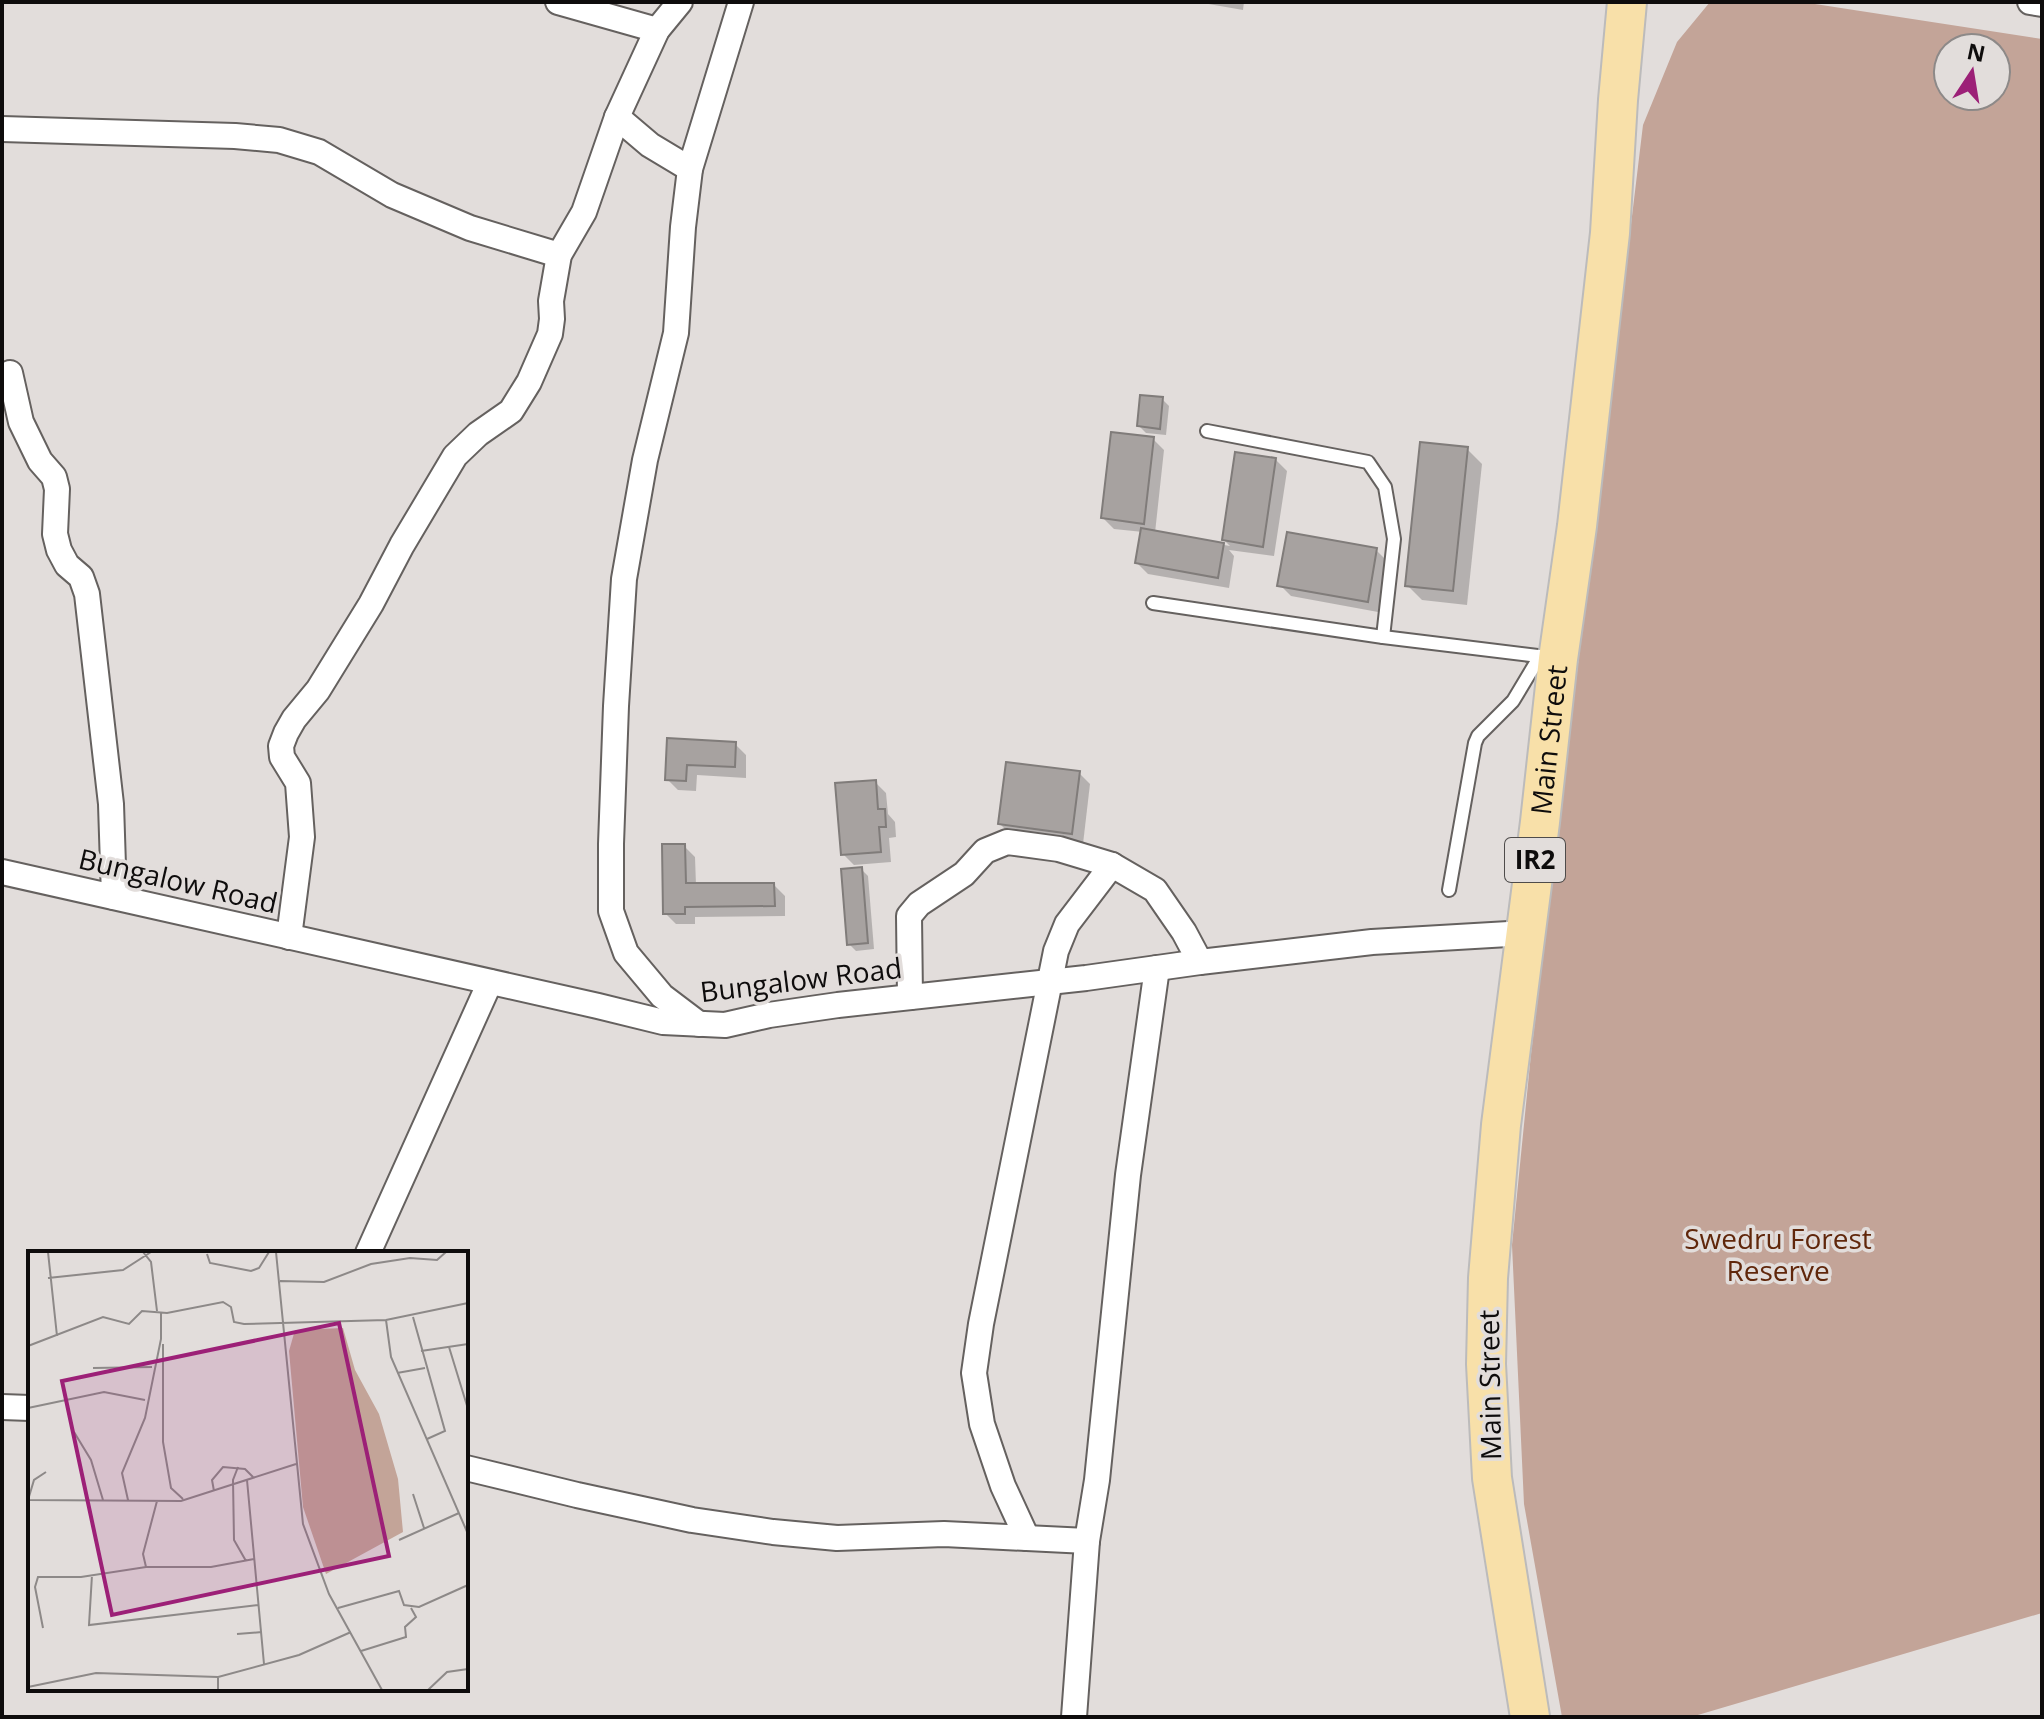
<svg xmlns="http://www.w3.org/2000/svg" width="2044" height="1719" viewBox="0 0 2044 1719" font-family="'Open Sans',sans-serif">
<rect width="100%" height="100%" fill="#e2dddb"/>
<path fill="#c3a498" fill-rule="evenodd" d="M1710,2H1802L2042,39V1613L1691,1717H1562L1524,1504L1512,1245L1531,1054L1643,125L1677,42ZM1948,48H1996V96H1948Z"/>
<g fill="#0003">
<polygon points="1197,2 1244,2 1243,10"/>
<polygon points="1162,399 1169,406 1166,435 1146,433 1139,426"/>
<polygon points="1153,439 1164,450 1155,533 1230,546 1224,540 1276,460 1287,471 1274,556 1229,550 1234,556 1229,588 1148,574 1137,563 1143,532 1114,529 1103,518"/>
<polygon points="1467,449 1482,464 1467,605 1422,600 1407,585"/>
<polygon points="1376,550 1387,561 1378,612 1291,596 1280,585"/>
<polygon points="669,740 735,744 746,755 746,778 697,775 696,791 678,790 667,779"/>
<polygon points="1079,773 1090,784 1083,844 1011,835 1000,824"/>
<polygon points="875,782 886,793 888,814 895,822 896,837 889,838 891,862 854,865 843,854"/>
<polygon points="684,846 695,857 696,885 773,884 785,896 785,916 695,917 695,924 676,924 665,913"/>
<polygon points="861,869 868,876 874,949 856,951 849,944"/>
</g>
<g fill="#a7a2a0" stroke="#807c7a" stroke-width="2">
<polygon points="1140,395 1163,397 1160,429 1137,426"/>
<polygon points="1111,432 1154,437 1144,524 1101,518"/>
<polygon points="1420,442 1468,447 1453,591 1405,586"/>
<polygon points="1235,452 1276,458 1263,547 1222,540"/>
<polygon points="1141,528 1224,543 1218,578 1135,563"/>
<polygon points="1287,532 1377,548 1368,602 1277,586"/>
<polygon points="667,738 736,742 735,767 687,765 686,781 665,780"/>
<polygon points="1006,762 1080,771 1072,834 998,824"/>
<polygon points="876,780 878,809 885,809 886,827 879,827 881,852 841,855 835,783"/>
<polygon points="662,844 685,844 686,883 774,883 775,906 685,907 685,914 663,914"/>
<polygon points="862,867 868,943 847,945 841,869"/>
</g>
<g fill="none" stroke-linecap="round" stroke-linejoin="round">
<defs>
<g id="lane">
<polyline points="1207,431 1368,462 1385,487 1394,539 1383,637"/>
<polyline points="1153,603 1383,637 1554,658"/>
<polyline points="1449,890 1475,743 1478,736 1513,701 1540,656"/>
</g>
<g id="street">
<polyline points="558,2 657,30"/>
<polyline points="2030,2 2042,4"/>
<polyline points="617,117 650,145 690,169"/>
<polyline points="2,129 235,136 279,140 319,152 392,195 470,228 559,255"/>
<polyline points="10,373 21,422 40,461 54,477 57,489 55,534 59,550 67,565 81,577 87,594 111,804 114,897"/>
<polyline points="2,872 598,1006 663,1022 725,1025 769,1015 838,1005 1086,978 1200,962 1372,942 1526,933"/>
<polyline points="289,937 302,837 298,783 282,757 281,746 286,733 294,719 318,690 371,604 402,545 455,456 478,434 511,411 529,382 550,334 552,319 551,301 559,255 584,212 617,117 657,30 680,2"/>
<polyline points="910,997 909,916 919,904 964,874 985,851 1007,842 1059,849 1112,865 1155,890 1184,932 1200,962"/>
<polyline points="699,1024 662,996 626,953 611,911 611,844 616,706 624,579 645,460 676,333 683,227 690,169 741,2"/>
<polyline points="368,1253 490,982"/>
<polyline points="2,1407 30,1408"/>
<polyline points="466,1468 577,1495 692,1520 773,1532 837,1538 944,1534 1087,1541"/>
<polyline points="1027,1538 1003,1486 982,1424 974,1373 981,1324 1056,951 1067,924 1112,865"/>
<polyline points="1074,1717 1087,1541 1097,1480 1128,1175 1157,968"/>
</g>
<g id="primary">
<path id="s1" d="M1530,1717L1492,1478L1486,1364L1488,1278L1501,1125L1540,822L1558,659L1577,526L1610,233L1618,100L1627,2"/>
</g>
</defs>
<use href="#lane" stroke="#65615f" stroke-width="16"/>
<use href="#street" stroke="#65615f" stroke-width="28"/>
<use href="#primary" stroke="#bcbbbb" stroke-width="42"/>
<use href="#lane" stroke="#fff" stroke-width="12"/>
<use href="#street" stroke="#fff" stroke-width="24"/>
<use href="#primary" stroke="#f8e0a9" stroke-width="38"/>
</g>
<g text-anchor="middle" stroke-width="7" stroke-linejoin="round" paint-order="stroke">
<rect fill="#e2dddb" stroke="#4e4b4a" stroke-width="2" x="1505" y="838" width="60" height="44" rx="6"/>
<g font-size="26" font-weight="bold" fill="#0e0c0c">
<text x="1535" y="869">IR2</text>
</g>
<g font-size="28" fill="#0e0c0c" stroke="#e2dddb">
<text dy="10" stroke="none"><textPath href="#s1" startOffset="984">Main Street</textPath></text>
<text transform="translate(178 881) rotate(13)" y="10">Bungalow Road</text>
<text transform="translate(801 980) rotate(-7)" y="10">Bungalow Road</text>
<text transform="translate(1490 1385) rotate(-91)" y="10">Main Street</text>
</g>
<g font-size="28" fill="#60270b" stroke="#e2dddb">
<text x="1778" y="1249">Swedru Forest<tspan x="1778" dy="32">Reserve</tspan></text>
</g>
</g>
<g transform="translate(28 1251)">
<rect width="440" height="440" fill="#e2dddb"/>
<path d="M315,77L327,119L351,163L370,228L375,281L298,323L275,256L261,100L267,79Z" fill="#c3a498"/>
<path fill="none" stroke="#8d8988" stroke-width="2" d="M20,1L29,85M115,1L123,11L129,60M248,1L275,273L301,343L354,439M179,3L182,12L223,20L231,17L241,1M20,27L95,19L123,1M252,30L296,31L343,13L382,7L409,9L418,1M385,66L417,180L399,188M358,69L363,106L440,283M135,93V191L143,237L155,248M0,95L75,66L101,73L114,60L139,62L195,51L203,56L206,71L216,73L358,69L440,52M421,96L440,158M393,100L440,93M65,117L124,116M369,122L397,117M0,157L76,141L117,149M46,181L63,209L75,249M210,216L205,229L206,289L218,310M219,229L236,413M186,240L184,229L195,216L217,218L225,226M385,243L396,277M0,249L153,250L268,213M0,249L6,229L18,221M100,249L94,222L117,167L133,88V62M371,289L431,262M118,316L115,303L129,250M64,324L61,374L230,354M310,357L371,340L376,354L391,356L440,334M15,377L7,336L10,326H53L118,316H183L226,308M209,383L234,381M333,400L378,386L377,376L388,366L383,357M0,436L68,422L190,426M190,439V426L271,404L323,381M400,439L419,421L440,418"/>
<path fill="#9c2077" fill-opacity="0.15" stroke="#9c2077" stroke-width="4" d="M311,72L361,305L84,364L34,130Z"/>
<rect width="440" height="440" fill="none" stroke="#0e0c0c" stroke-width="4"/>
</g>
<rect width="2044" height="1719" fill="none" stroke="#0e0c0c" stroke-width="8"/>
<g transform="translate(1972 72) rotate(12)"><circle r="38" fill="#e2dddb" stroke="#8d8988" stroke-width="2"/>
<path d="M0-6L14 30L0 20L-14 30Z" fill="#9c2077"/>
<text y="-12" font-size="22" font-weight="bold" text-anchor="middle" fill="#0e0c0c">N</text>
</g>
</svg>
